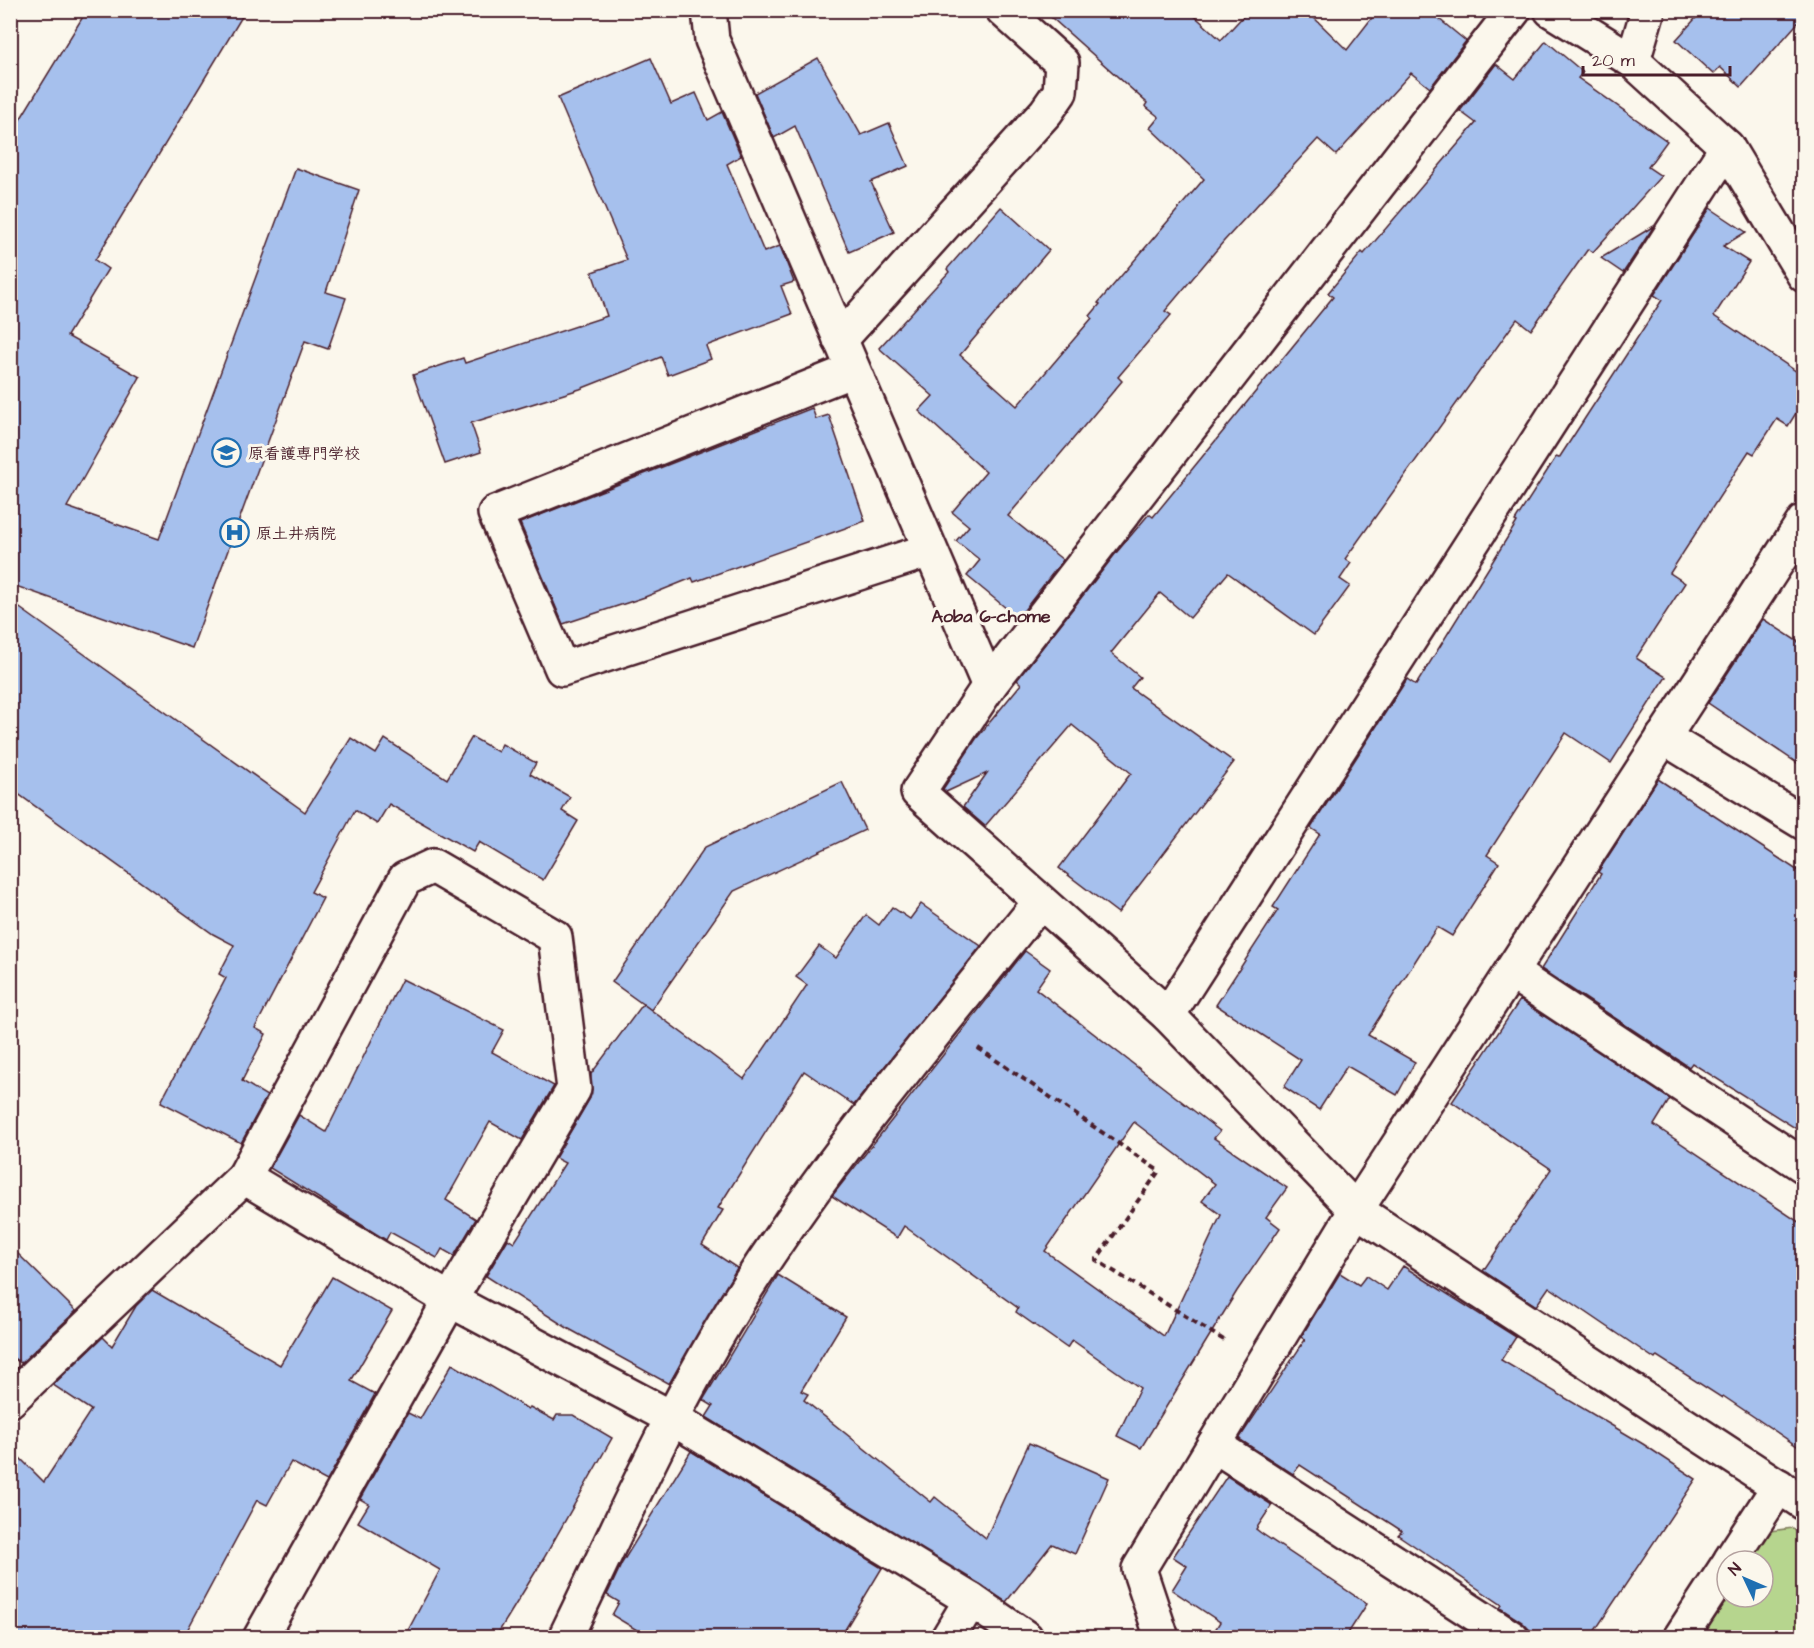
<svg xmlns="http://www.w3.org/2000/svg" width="1814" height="1648" viewBox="0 0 1814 1648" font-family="'Architects Daughter','Klee One',sans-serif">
<rect width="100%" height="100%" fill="#fbf7ec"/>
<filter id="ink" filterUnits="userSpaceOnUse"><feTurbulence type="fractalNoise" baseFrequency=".0167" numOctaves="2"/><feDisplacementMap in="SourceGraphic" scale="12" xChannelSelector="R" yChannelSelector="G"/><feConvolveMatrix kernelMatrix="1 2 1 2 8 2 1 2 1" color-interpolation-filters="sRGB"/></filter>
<g filter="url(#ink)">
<polygon fill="#b6d58e" stroke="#807a5c" stroke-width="1.5" points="1793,1528 1803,1535 1803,1637 1700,1638 1727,1596 1763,1597 1763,1561 1750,1561 1770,1531"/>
<g fill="#a6c0ed" stroke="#4a1f2b" stroke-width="1.5" fill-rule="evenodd">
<polygon points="87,10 246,10 95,260 108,269 67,336 140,377 67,507 159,539 296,168 359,190 326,292 346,298 328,349 305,341 192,648 10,584 10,136"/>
<polygon points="1043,10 1188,10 1221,40 1249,10 1306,10 1347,50 1378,10 1428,10 1466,41 1430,88 1411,73 1336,155 1318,139 1224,241 1165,311 1171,315 1118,377 1122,381 1008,516 1063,560 1018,618 967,576 980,560 956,541 969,526 952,512 986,472 919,411 933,396 879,348 949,272 947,269 1001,207 1049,250 960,355 1017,406 1092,318 1090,316 1100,304 1098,303 1204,179 1150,128 1159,117 1145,106 1147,103"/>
<polygon points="1703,10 1803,10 1803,17 1741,87 1720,67 1713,74 1676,40"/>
<polygon points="1546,41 1583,72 1578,78 1667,141 1648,167 1661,176 1593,252 1588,249 1531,330 1517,319 1345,559 1351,563 1340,579 1350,586 1314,635 1228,573 1190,618 1160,593 1111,653 1140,677 1131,688 1234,762 1118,913 1059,868 1131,773 1072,725 985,826 963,807 987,773 946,792 943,789 976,739 1021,684 1017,680 1116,553 1149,514 1153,517 1333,297 1328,293 1362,252 1364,254 1476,123 1460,111 1496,64 1515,79"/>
<polygon points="651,58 671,104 696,93 708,120 722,112 741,156 727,164 764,252 780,246 794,282 781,286 792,314 706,346 711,359 668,375 661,357 580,389 471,423 481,452 445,464 413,375 463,358 465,363 607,316 592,272 627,260 558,98"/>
<polygon points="818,58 861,135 889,123 908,166 871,182 894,232 849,252 795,126 774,138 755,93"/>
<polygon points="1710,208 1746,232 1723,246 1749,262 1714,316 1803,376 1803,402 1788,426 1777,419 1754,454 1749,451 1670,573 1685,583 1636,658 1666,677 1611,763 1566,733 1487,855 1499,863 1452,936 1437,927 1368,1035 1415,1062 1397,1095 1347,1066 1319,1110 1284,1087 1301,1060 1216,1005 1278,910 1273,907 1320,834 1311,828 1407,679 1416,685 1517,522 1515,521 1556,457 1559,458 1662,300 1654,295"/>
<polygon points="1654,226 1623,273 1601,258"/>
<polygon points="812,408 816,419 829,415 865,521 694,582 692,578 645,597 563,624 520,523"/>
<polygon points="10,601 305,812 351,738 376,754 385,739 447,779 472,737 498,752 502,744 536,763 530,774 570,797 562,811 578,821 543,880 479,842 473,852 389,804 377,824 355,810 311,892 323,898 255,1028 266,1034 242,1081 267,1096 241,1143 161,1102 226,978 219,974 234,945 213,934 10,788"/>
<polygon points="1763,619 1803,645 1803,767 1708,703"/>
<polygon points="1658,779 1803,874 1803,1133 1692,1063 1689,1067 1541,969 1601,874 1598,872"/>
<polygon points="842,782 865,830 734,891 651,1010 612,982 705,847"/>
<polygon points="921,904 981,946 854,1105 804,1071 718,1208 723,1210 702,1245 737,1268 669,1384 569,1329 486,1276 508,1239 514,1243 565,1163 555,1158 590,1098 591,1074 643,1004 744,1079 807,985 796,977 819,946 836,958 866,915 879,925 892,907 910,919"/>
<path d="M1025,951L1050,969L1036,989L1220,1131L1214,1138L1287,1188L1266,1217L1280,1228L1237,1291L1141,1448L1117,1436L1140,1388L1072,1340L1067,1348L1016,1312L1018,1308L904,1226L897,1238L832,1196ZM1134,1122L1215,1184L1202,1201L1221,1215L1164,1336L1045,1251Z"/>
<polygon points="402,979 504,1030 492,1052 554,1086 522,1140 490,1122 446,1200 476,1219 454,1256 442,1249 437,1258 390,1232 386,1240 270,1168 299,1115 326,1132"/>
<polygon points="1520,1000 1670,1099 1654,1125 1803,1225 1803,1450 1723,1396 1722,1398 1657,1356 1655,1359 1549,1287 1536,1306 1483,1271 1551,1169 1452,1102"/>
<polygon points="10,1246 76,1311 21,1363 10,1356"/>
<polygon points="1403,1266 1516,1337 1501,1360 1643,1444 1696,1479 1590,1638 1538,1638 1522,1622 1500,1608 1502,1605 1398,1535 1402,1531 1300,1465 1293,1474 1239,1439 1305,1340 1301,1337 1340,1273 1359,1285 1366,1276 1387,1290"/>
<polygon points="778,1275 846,1317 801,1391 808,1394 804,1400 931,1502 935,1497 986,1538 1029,1443 1109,1478 1075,1554 1052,1544 1006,1602 706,1417 713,1406 703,1400"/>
<polygon points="332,1277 392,1311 351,1381 375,1394 327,1481 291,1462 267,1505 257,1500 183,1638 10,1638 10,1448 44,1482 91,1410 53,1385 103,1337 112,1346 136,1306 152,1290 280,1365"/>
<polygon points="452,1364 528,1409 530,1407 554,1420 557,1415 573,1415 612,1438 544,1558 495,1638 404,1638 440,1570 358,1522 369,1504 360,1499 408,1413 420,1419"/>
<polygon points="691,1451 882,1568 840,1638 650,1638 612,1615 619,1602 607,1595 622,1563"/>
<polygon points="1227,1476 1272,1505 1256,1529 1261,1533 1367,1604 1345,1638 1210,1638 1220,1622 1172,1590 1187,1566 1173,1557"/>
</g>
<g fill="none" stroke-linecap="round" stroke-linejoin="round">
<defs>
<g id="street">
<polyline points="709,10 712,40 989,686"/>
<polyline points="1514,10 989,686 918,792 1168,1015 1356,1210 1804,1503"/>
<polyline points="1551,10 1633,61 1727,147 1804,275"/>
<polyline points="1633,61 1648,10"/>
<polyline points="840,340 1046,112 1060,92 1062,63 1003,10"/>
<polyline points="853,370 495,513 562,669 930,550"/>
<polyline points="1663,737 1804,823"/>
<polyline points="1511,972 1804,1166"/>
<polyline points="1168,1015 1727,147"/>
<polyline points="244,1177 405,879 433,866 555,937 574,1089 450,1300 260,1638"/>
<polyline points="10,1400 244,1177 450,1300 672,1418 971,1600 1026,1638"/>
<polyline points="1214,1445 1512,1638"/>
<polyline points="1730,1561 1779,1486"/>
<path d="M565,1638C621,1523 673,1404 742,1295C830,1156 938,1030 1040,902"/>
<polyline points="948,1638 971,1600"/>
<polyline points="1162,1638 1139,1569 1356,1210 1804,521"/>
<polyline points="1680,1638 1727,1566"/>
</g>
</defs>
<use href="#street" stroke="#4a1f2b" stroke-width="38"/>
<polyline stroke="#4a1f2b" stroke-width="4" stroke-dasharray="6 4.5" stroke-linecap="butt" points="978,1048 1159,1171 1096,1260 1227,1342"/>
<use href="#street" stroke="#fbf7ec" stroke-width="33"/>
</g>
</g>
<defs>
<symbol id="university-ring" viewBox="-11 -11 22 22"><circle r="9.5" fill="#fbf7ec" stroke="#1f6fb2" stroke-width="1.5"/><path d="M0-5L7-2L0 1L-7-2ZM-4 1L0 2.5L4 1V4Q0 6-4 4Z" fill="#1f6fb2"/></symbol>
<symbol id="hospital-ring" viewBox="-11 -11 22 22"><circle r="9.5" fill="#fbf7ec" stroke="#1f6fb2" stroke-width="1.5"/><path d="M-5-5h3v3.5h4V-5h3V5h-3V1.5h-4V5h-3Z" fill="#1f6fb2"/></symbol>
</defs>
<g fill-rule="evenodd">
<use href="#university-ring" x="210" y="436" width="33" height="33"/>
<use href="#hospital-ring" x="218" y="516" width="33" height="33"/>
</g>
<g text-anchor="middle" stroke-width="6" stroke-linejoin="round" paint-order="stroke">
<g font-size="16" font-weight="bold" fill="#4a1f2b" stroke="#fbf7ec" text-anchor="start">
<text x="248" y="459">原看護専門学校</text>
<text x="256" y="539">原土井病院</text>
</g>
<g font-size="18" font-weight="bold" fill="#4a1f2b" stroke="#fbf7ec">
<text x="991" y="622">Aoba 6-chome</text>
</g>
</g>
<rect width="1814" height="1648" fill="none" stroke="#fbf7ec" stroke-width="36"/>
<rect x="18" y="18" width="1778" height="1612" fill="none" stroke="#4a1f2b" stroke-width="2" filter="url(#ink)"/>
<g transform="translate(1745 1579) rotate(314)"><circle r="28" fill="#fbf7ec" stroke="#b4a19f" stroke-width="1.5"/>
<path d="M0-4.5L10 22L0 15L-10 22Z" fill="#1f6fb2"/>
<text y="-9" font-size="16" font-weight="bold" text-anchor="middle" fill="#4a1f2b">N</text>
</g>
<path d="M1583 66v9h147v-9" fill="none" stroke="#4a1f2b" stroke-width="3"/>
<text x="1592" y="66" font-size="18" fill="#4a1f2b" stroke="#fbf7ec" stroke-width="4.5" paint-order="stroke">20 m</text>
</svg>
